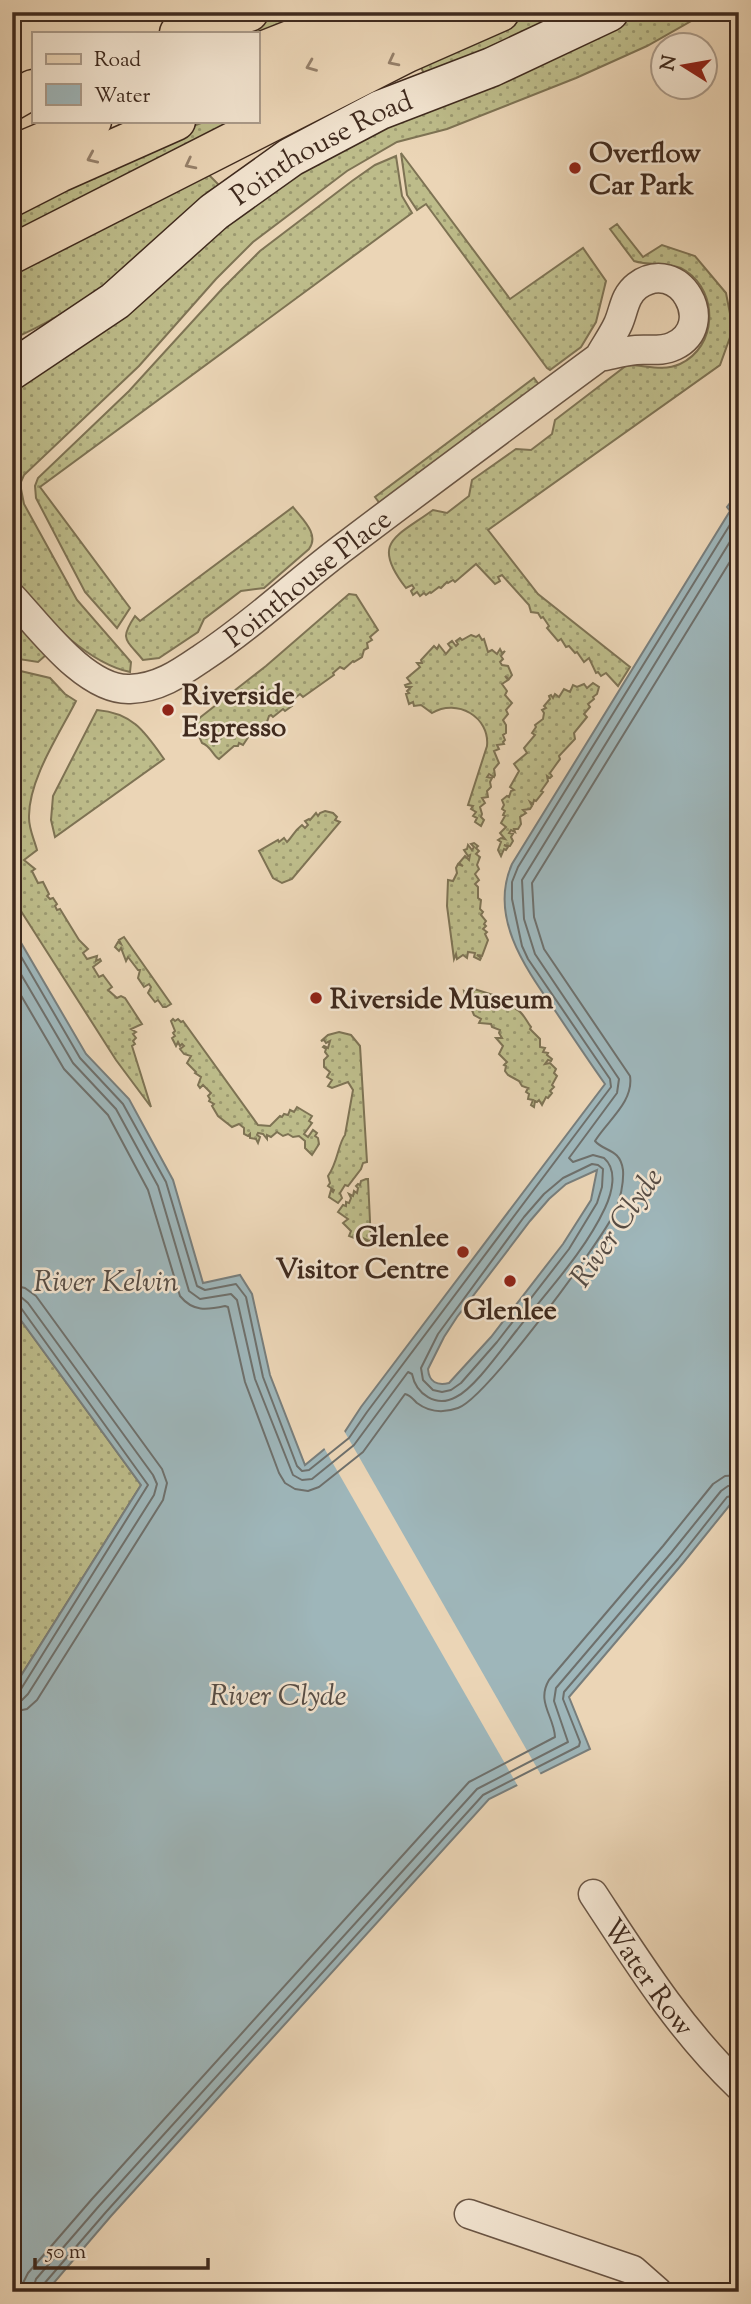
<svg xmlns="http://www.w3.org/2000/svg" width="751" height="2304" viewBox="0 0 751 2304" font-family="'Sorts Mill Goudy',serif">
<defs>
<pattern id="grass-dots" width="8" height="8" patternUnits="userSpaceOnUse" patternTransform="scale(1.75)"><rect width="8" height="8" fill="#bdbc8a"/><path d="M2 2h.1M6 6h.1" fill="none" stroke="#9b9970" stroke-width="1.8" stroke-linecap="round"/></pattern>
</defs>
<rect width="100%" height="100%" fill="#ebd5b6"/>
<filter id="stains"><feTurbulence type="fractalNoise" baseFrequency=".00286" numOctaves="4"/><feColorMatrix values="0 0 0 0 .2 0 0 0 0 .09 0 0 0 0 .02 0 0 0 .5 -.17"/></filter>
<radialGradient id="worn" r=".72"><stop offset=".6" stop-color="#630" stop-opacity="0"/><stop offset="1" stop-color="#630" stop-opacity=".3"/></radialGradient>
<g fill="url(#grass-dots)" stroke="#7e7354" stroke-width="2">
<polygon points="270,12 314,12 257,33 205,33"/>
<polygon points="534,12 568,12 425,76 420,65"/>
<path d="M637,12H707L647,46L576,78L447,129L397,142L347,171L253,242L216,279L139,366L24,475L20,484L24,504L77,600L131,662L130,672C84,662 43,614 12,581V382L294,169L562,50Z"/>
<polygon points="206,121 241,121 12,235 12,209 166,137"/>
<polygon points="401,153 510,299 583,248 606,281 596,322 581,347 550,370 547,368 426,204 417,210 407,195"/>
<polygon points="396,156 402,196 412,213 40,487 130,608 117,628 85,592 36,498 35,486 38,478 129,391 222,289 260,251 352,181 375,165"/>
<path d="M206,172L219,185L208,192L212,198C150,250 88,307 12,339V266Z"/>
<path d="M617,224L643,257L662,245L695,256L726,293L733,329L720,365L488,530L538,594L630,667L618,686L606,673L601,676L598,672L596,673L589,658L584,662L577,652L575,653L569,646L566,647L561,639L558,641L547,628L549,626L543,617L541,618L538,613L531,612L529,605L502,575L498,577L500,581L495,584L476,564L455,582L453,580L448,583L447,582L441,588L439,587L431,593L430,592L426,595L424,593L420,596L417,592L413,595L411,591L414,588L412,585L406,588C370,542 396,537 433,510L447,513L469,496L472,480L516,449L531,450L552,434L555,420L627,365C646,365 662,372 680,364C717,347 719,293 686,271C669,260 652,267 634,261L610,229Z"/>
<polygon points="534,378 540,386 381,505 375,497"/>
<path d="M293,507C302,519 320,534 309,549L264,588L241,591L204,619L198,632L159,658L143,660C126,639 119,640 135,616L140,621Z"/>
<path d="M349,594L356,595L378,630L370,637L372,640L367,643L368,648L364,650L362,657L354,662L353,661L344,669L340,667L333,673L334,675L303,697L300,694L290,702L292,706L285,711L283,709L273,717L271,715L269,716L267,722L259,729L261,732L253,735L251,733L243,745L239,743L238,746H234L219,759C213,756 211,746 202,743L193,723L266,666Z"/>
<polygon points="12,618 46,655 38,662 12,658"/>
<path d="M471,635L476,637L479,635L482,640L484,639L488,652L492,650L497,654L500,649L502,653L505,651L501,656L503,659L500,662L502,665L508,666L512,675L509,679L505,676L508,680L502,684L507,691L505,695L512,703L506,710L508,714L503,720L506,725V733L503,735L505,740L503,742L504,744L497,745L499,749L494,751L499,763L494,769L495,775L494,777L489,774L487,777L492,778L490,782L491,787L487,791L488,797L482,798L485,803L480,807L482,814L481,817L484,820L481,826L475,822L477,818L473,816L476,812L471,809L473,806L468,805L487,746C490,717 457,698 432,713L421,705L414,706L413,702L409,704L406,694L409,693L407,691L411,687H406L405,685L411,683L407,678L420,667L417,663H422L421,660L434,646L437,649L439,645L446,654L451,648L448,644L452,641L456,646L458,644L456,641L460,638L462,640Z"/>
<path d="M12,669L50,678L65,694L76,701C60,733 28,780 29,818C29,829 34,839 37,850L24,860L35,869L32,871L38,883L43,882L49,894L47,896L50,899L53,898L57,904L55,906L57,910L60,909L79,940L88,949L83,953L87,959L97,956L96,961L100,959L101,961L93,967L99,977L103,975L112,987L108,990L117,998L121,996L125,998L142,1024L131,1029L136,1032L133,1034L136,1038L133,1041L135,1044L132,1046L151,1107L116,1060L12,897Z"/>
<polygon points="593,683 599,687 597,694 593,697 594,699 588,704 590,707 584,714 587,717 574,733 575,739 559,756 560,759 550,773 552,776 550,778 547,776 548,781 541,791 543,792 536,801 534,800 533,804 530,802 532,806 530,809 523,810 526,813 520,817 521,824 518,829 514,829 515,832 511,830 509,833 513,834 511,837 513,841 510,846 504,845 508,847 506,850 504,849 501,856 498,850 501,842 498,840 501,838 505,839 500,833 506,827 501,823 505,816 503,815 505,811 502,809 504,805 502,800 507,796 509,797 511,791 514,790 510,787 519,771 514,764 527,753 524,748 535,735 532,733 536,727 535,725 543,719 544,713 542,710 546,708 544,706 550,699 549,696 551,695 553,698 555,694 559,697 564,689 570,692 573,685 577,687 584,684 587,688"/>
<path d="M97,710C133,713 145,732 164,759L55,837L51,820L53,796Z"/>
<path d="M325,811L333,813L337,817L335,820L340,822L292,879L282,883L273,878L259,851L278,840L279,842L284,838L287,842C293,836 294,831 302,825L305,828L308,825L305,821L309,819L310,820L316,813L318,816L320,813Z"/>
<polygon points="474,843 478,846 476,848 479,851 476,854 480,857 477,865 479,869 475,874 479,880 475,884 478,887 478,898 481,900 480,909 483,912 481,915 486,921 484,924 486,926 483,929 487,932 485,934 488,940 482,956 477,955 481,958 480,960 474,957 475,953 468,952 467,958 463,955 457,959 456,954 454,959 447,906 448,880 453,881 457,873 456,868 458,864 463,866 459,863 465,856 469,860 470,855 468,856 464,850 467,849 468,845 472,850 474,847 471,844"/>
<polygon points="124,937 171,1004 166,1007 163,1007 158,1000 155,1002 148,993 151,987 149,984 144,987 138,978 140,970 138,970 128,957 126,961 121,948 119,951 115,947 118,942 121,944 119,940"/>
<path d="M474,989L493,995L495,997L489,1003L494,1009L495,1001L501,1000L506,1003L510,1001L512,1005L517,1006L516,1009C524,1013 526,1021 531,1027L530,1029L540,1039V1047L545,1048L543,1052L548,1053L547,1055L552,1059L551,1061L548,1060L545,1064L550,1063L556,1069L554,1073L557,1076L552,1085L554,1087L550,1091L552,1093L548,1098L546,1097L542,1105L539,1100L537,1102L535,1101L534,1107L531,1105L533,1100L528,1099L529,1094L526,1092L528,1088L522,1086L519,1081L508,1075L505,1071L506,1066L504,1065L507,1062L499,1054L503,1046L496,1038H502L499,1033L500,1030L492,1027L491,1024L479,1023L481,1019L474,1015L469,1003H466L464,991L472,996Z"/>
<polygon points="173,1019 175,1021 178,1019 181,1022 183,1021 258,1125 270,1126 280,1116 282,1117 284,1114 288,1115 290,1110 294,1112 297,1107 312,1116 309,1121 312,1123 304,1134 308,1137 313,1130 317,1133 315,1136 318,1138 319,1144 312,1155 305,1148 305,1141 299,1136 293,1137 288,1134 283,1136 277,1132 271,1137 267,1135 267,1139 263,1134 258,1133 257,1135 260,1137 258,1143 256,1139 250,1138 250,1134 248,1136 244,1134 244,1128 239,1124 232,1127 218,1116 212,1106 214,1104 209,1101 210,1099 208,1096 211,1093 203,1085 200,1088 198,1085 201,1077 195,1073 196,1072 187,1063 191,1056 184,1054 180,1049 184,1046 182,1044 180,1046 178,1042 176,1046 172,1038 175,1036 173,1033 175,1031 171,1021"/>
<path d="M339,1032L351,1035L360,1046L367,1162L363,1163L361,1169L348,1186L345,1185L340,1193L342,1198L338,1203L329,1197L331,1190L333,1192L334,1190L328,1186L330,1183L328,1176C338,1162 338,1144 345,1135L353,1090L348,1082L332,1088L328,1086L332,1080L327,1077L330,1072L324,1067V1060L328,1056L325,1052L326,1049L323,1047L324,1046L328,1048L330,1041L326,1043L324,1040L321,1041L328,1035Z"/>
<polygon points="366,1179 368,1179 371,1242 365,1239 367,1242 364,1247 362,1243 356,1241 357,1239 349,1236 351,1231 343,1223 348,1219 338,1212 343,1205 346,1206 346,1202 349,1203 351,1198 349,1194 353,1196 354,1191 357,1193 358,1188 356,1186 358,1184 360,1185 361,1181"/>
<polygon points="12,1308 141,1485 12,1690"/>
</g>
<path fill="#9eb6ba" stroke="#787e7c" stroke-width="2" fill-rule="evenodd" d="M739,491V1501H733L683,1563L569,1697L590,1749L489,1799L111,2216L46,2292H12V1690L141,1485L12,1308V919L20,941L86,1054L129,1099L173,1180L203,1283L240,1275L252,1294L270,1375L305,1465L344,1433L361,1407L605,1084C588,1060 572,1036 556,1012C527,970 488,918 512,864L730,511L727,507ZM597,1170L591,1200L563,1244L491,1337L449,1383C437,1386 429,1382 428,1369L444,1337L457,1317L530,1221L549,1199L566,1184Z"/>
<polygon fill="#ebd5b6" points="343,1429 541,1775 519,1788 323,1446"/>
<g fill="none" stroke-linecap="round" stroke-linejoin="round">
<g stroke="#6e706c" stroke-width="2">
<polyline points="12,941 80,1058 123,1104 166,1182 197,1286 205,1290 236,1284 246,1297 263,1377 297,1466 302,1471 309,1470 349,1438 367,1412 611,1087 610,1079 528,959 522,946 512,899 512,882 518,867 736,515 739,503"/>
<path d="M12,959L73,1063L116,1109L158,1186L189,1291L200,1299L231,1294L237,1300L255,1379L293,1475L302,1480L312,1479L354,1445L408,1372L412,1374C416,1394 436,1408 456,1397C475,1388 503,1347 517,1330C547,1291 584,1253 605,1208C612,1193 618,1170 604,1158L593,1155L573,1162L569,1158L617,1093L619,1079L535,954L524,919L522,880L739,527"/>
<path d="M12,980L64,1069L108,1115L148,1190L180,1296C193,1312 207,1310 225,1306L228,1307L245,1382L279,1473L285,1483L295,1489L308,1491L319,1487L363,1452L405,1394C410,1395 413,1399 417,1403C429,1412 444,1413 458,1408C486,1398 600,1243 615,1212C620,1200 624,1183 623,1170C620,1148 604,1152 595,1141C607,1121 634,1102 630,1076L544,949L534,917L532,883L739,547"/>
<polygon points="592,1164 598,1165 603,1169 602,1187 597,1203 569,1249 497,1342 461,1383 451,1390 442,1392 433,1390 423,1380 421,1368 438,1334 524,1217 544,1194 563,1178"/>
<polyline points="12,1285 25,1288 36,1296 162,1469 167,1483 163,1500 37,1700 27,1709 12,1712"/>
<polyline points="12,1296 21,1297 28,1303 153,1475 157,1484 154,1495 28,1694 22,1700 12,1702"/>
<polyline points="12,1305 21,1308 148,1485 21,1689 12,1693"/>
<path d="M22,2292L23,2283L28,2273L92,2199L469,1782L555,1737C554,1716 536,1702 549,1680L663,1546L713,1484L725,1476L739,1475"/>
<polyline points="32,2292 36,2279 99,2206 477,1789 568,1742 554,1701 556,1688 671,1553 721,1491 728,1486 739,1485"/>
<polyline points="41,2292 43,2285 106,2212 483,1795 579,1746 580,1742 563,1699 564,1692 678,1559 727,1497 739,1494"/>
</g>
<defs>
<g id="street">
<path id="s1" d="M12,597C40,627 86,691 130,689C159,688 180,673 202,658C254,624 298,581 348,544C431,481 515,419 599,357C605,346 613,335 618,324C624,311 624,296 637,286C679,255 719,325 674,346C662,352 649,349 636,350C624,351 611,355 599,357"/>
<path id="s2" d="M593,1894C637,1961 680,2030 739,2086"/>
<polyline points="469,2214 633,2270 658,2292"/>
</g>
<g id="secondary">
<path id="s3" d="M12,370L115,301L214,212L291,157L380,110L492,67L609,12"/>
</g>
<g id="primary">
<polyline points="179,33 249,12"/>
<polyline points="257,53 361,12"/>
<polyline points="257,88 417,23"/>
<polyline points="12,101 33,89"/>
<polyline points="12,155 92,121"/>
<polyline points="12,197 59,173 176,121"/>
<polyline points="12,254 407,53 500,12"/>
</g>
</defs>
<use href="#street" stroke="#6a5544" stroke-width="31"/>
<use href="#secondary" stroke="#3f2a1e" stroke-width="41"/>
<use href="#primary" stroke="#3f2a1e" stroke-width="41"/>
<use href="#street" stroke="#f2e4d0" stroke-width="28"/>
<use href="#secondary" stroke="#f2e4d0" stroke-width="38"/>
<use href="#primary" stroke="#ebd5b6" stroke-width="38"/>
</g>
<defs><path id="oneway-chevron" d="M-2-3.5L2.5 0L-2 3.5" fill="none" stroke-width="1.6" stroke-linecap="round" stroke-linejoin="round" transform="scale(1.75)"/></defs>
<g stroke="#95806a">
<use href="#oneway-chevron" transform="translate(393 61) rotate(153)"/>
<use href="#oneway-chevron" transform="translate(311 66) rotate(158)"/>
<use href="#oneway-chevron" transform="translate(92 158) rotate(156)"/>
<use href="#oneway-chevron" transform="translate(190 164) rotate(153)"/>
</g>
<g fill="#8f2418" stroke="#f2e4d0" stroke-width="2.5">
<circle cx="575" cy="168" r="7"/>
<circle cx="168" cy="710" r="7"/>
<circle cx="316" cy="998" r="7"/>
<circle cx="463" cy="1252" r="7"/>
<circle cx="510" cy="1281" r="7"/>
</g>
<g text-anchor="middle" stroke-width="5" stroke-linejoin="round" paint-order="stroke">
<g font-size="28" fill="#3f2a1e" stroke="#f2e4d0">
<text dy="10" stroke="none"><textPath href="#s3" startOffset="383">Pointhouse Road</textPath></text>
<text dy="10" stroke="none"><textPath href="#s1" startOffset="366">Pointhouse Place</textPath></text>
<text dy="10" stroke="none"><textPath href="#s2" startOffset="100">Water Row</textPath></text>
</g>
<g font-size="28" font-weight="bold" fill="#3f2a1e" stroke="#f2e4d0" text-anchor="start">
<text x="589" y="162">Overflow<tspan x="589" dy="32">Car Park</tspan></text>
<text x="182" y="704">Riverside<tspan x="182" dy="32">Espresso</tspan></text>
<text x="330" y="1008">Riverside Museum</text>
<text x="449" y="1246" text-anchor="end">Glenlee<tspan x="449" dy="32">Visitor Centre</tspan></text>
<text x="510" y="1319" text-anchor="middle">Glenlee</text>
</g>
<g font-size="30" font-style="italic" fill="#574d45" stroke="#f2e4d0">
<text transform="translate(616 1227) rotate(-55)" y="10">River Clyde</text>
<text x="106" y="1291">River Kelvin</text>
<text x="278" y="1705">River Clyde</text>
</g>
</g>
<rect width="751" height="2304" fill="none" stroke="#ebd5b6" stroke-width="42"/>
<rect x="14" y="14" width="723" height="2276" fill="none" stroke="#3f2a1e" stroke-width="3.5"/>
<rect x="21" y="21" width="709" height="2262" fill="none" stroke="#3f2a1e" stroke-width="2"/>
<rect x="32" y="32" width="228" height="91" fill="#f2e4d0" stroke="#aa9a89" stroke-width="2"/>
<rect x="46" y="54" width="35" height="10" fill="#ebd5b6" stroke="#aa9a89" stroke-width="2"/>
<text x="94" y="66" font-size="21" fill="#3f2a1e">Road</text>
<rect x="46" y="84" width="35" height="21" fill="#9eb6ba" stroke="#aa9a89" stroke-width="2"/>
<text x="94" y="102" font-size="21" fill="#3f2a1e">Water</text>
<g transform="translate(684 66) rotate(281)"><circle r="33" fill="#f2e4d0" stroke="#aa9a89" stroke-width="2"/>
<path d="M0-5L12 26L0 18L-12 26Z" fill="#8f2418"/>
<text y="-10" font-size="19" font-weight="bold" text-anchor="middle" fill="#3f2a1e">N</text>
</g>
<path d="M35 2258v10h173v-10" fill="none" stroke="#3f2a1e" stroke-width="3.5"/>
<text x="46" y="2258" font-size="21" fill="#3f2a1e" stroke="#f2e4d0" stroke-width="5" paint-order="stroke">50 m</text>
<rect width="100%" height="100%" filter="url(#stains)"/>
<rect width="100%" height="100%" fill="url(#worn)"/>
</svg>
